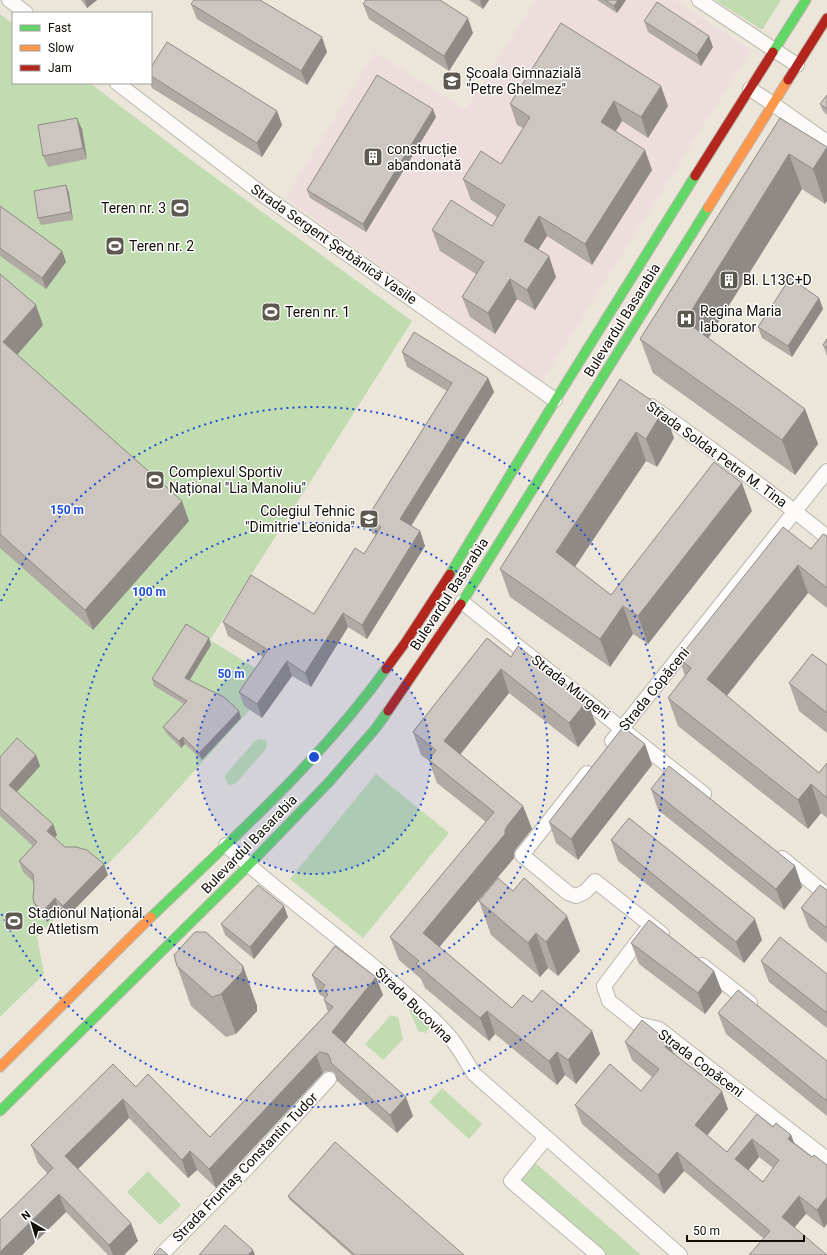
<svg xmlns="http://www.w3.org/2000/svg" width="827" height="1255" viewBox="0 0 827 1255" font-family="Roboto,sans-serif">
<rect width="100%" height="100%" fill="#ece5d9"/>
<polygon fill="#edd" points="536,0 674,0 751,50 542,381 286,198 375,52 465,110"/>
<g fill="#c1dcb1">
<polygon points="715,0 781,0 762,30"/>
<polygon points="0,14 13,24 13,83 90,83 191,160 412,321 210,640 276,681 139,832 37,937 44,974 0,1017"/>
<polygon points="261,739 265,740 267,744 266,749 236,783 232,785 228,784 225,778 226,774 256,740"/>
<polygon points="376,774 449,833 363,938 290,879"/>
<polygon points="407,1004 431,1024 426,1033 418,1031"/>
<polygon points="391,1015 398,1017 403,1039 383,1060 365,1044"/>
<polygon points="442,1088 482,1124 469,1139 429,1102"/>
<polygon points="532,1160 641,1255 603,1255 516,1179"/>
<polygon points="148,1171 181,1205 160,1225 127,1192"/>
</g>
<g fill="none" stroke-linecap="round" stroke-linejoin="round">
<defs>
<g id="street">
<polyline points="9,0 26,13"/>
<polyline points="699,0 797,65"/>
<polyline points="117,83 266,197 555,400"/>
<polyline points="750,89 773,104 827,142"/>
<path d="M651,406C711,448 770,491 827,537"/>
<polyline points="462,602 704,794"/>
<polyline points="612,741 827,471"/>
<polyline points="587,773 522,855 568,893 576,896 585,892 595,881 662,934"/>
<path d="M226,845C281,895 343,939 399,988C417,1005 438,1021 453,1041C461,1051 467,1063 474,1074L680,1255"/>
<polyline points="782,858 827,895"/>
<polyline points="644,933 604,986 609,1001 638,1024 659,1029 827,1159"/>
<polyline points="702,965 750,1003"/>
<polyline points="546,1138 511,1181 598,1255"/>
<polyline points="161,1255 249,1166 329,1079"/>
</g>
<g id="fast">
<polyline points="773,52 806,0"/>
<polyline points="450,574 555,401 695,176"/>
<polyline points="461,604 708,208"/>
<path d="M151,917C233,838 319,762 386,669"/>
<polyline points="0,1111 249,865 330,781 376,728 388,711"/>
</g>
<g id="slow">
<polyline points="708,208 788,80"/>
<polyline points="0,1067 151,917"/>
</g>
<g id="jam">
<polyline points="788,80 827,18"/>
<polyline points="695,176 773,52"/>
<polyline points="386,669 405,643 450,574"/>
<polyline points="388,711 461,604"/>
</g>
</defs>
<use href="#street" stroke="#bcb6ad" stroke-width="16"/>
<use href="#fast" stroke="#bcb6ad" stroke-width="11"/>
<use href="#slow" stroke="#bcb6ad" stroke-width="11"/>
<use href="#jam" stroke="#bcb6ad" stroke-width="11"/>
<use href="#street" stroke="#fcfbf9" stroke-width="14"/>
<use href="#fast" stroke="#63d668" stroke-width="9"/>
<use href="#slow" stroke="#ff974d" stroke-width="9"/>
<use href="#jam" stroke="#b3261e" stroke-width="9"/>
</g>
<g fill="#b0a9a4" fill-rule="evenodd">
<polygon points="81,0 97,0 87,8"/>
<polygon points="469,0 489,0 483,9"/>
<polygon points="597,0 626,0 617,13"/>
<polygon points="191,4 327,52 307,85 197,19"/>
<polygon points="363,4 473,33 449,71 369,19"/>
<polygon points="644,21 713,47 701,66 648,32"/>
<polygon points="561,23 668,106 648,138 622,121 616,131 652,170 592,265 547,236 538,250 556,277 535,310 517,299 495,334 470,317 462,297 476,274 440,251 432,230 492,226 497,217 471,200 463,179 501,164 523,128 517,125 510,104"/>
<polygon points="151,67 277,111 282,125 262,157 152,88 150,83 151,83"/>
<polygon points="827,95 827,115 823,111 820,104"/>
<polygon points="436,117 366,232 310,198 307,190"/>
<polygon points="780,118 827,148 825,204 802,189 708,339 805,409 818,444 795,475 653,373 640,339"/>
<polygon points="82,129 87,159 48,167 43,156"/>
<polygon points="66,185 69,193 73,220 41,225 38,218"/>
<polygon points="0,206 62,251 66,262 46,289 0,256"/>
<polygon points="0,274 43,325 17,355 189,521 93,630 0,548"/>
<polygon points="819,298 823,309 792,357 762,338 758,327"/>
<polygon points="827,339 827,356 823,345"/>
<polygon points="402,352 488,378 494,392 411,526 420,531 425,546 367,639 348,627 311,687 292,676 262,718 244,706 239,692 263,657 228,636 223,622 314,614 364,554 376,535 372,533 367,518 447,391 407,367"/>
<polygon points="620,379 674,438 657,467 646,461 575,567 611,595 752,511 648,644 633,634 610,667 510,597 500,569"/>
<polygon points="827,536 827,608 808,593 727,696 819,773 827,763 827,818 821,813 808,829 678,726 668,698 685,676 679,658"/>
<polygon points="487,638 596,724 578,747 509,693 460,754 523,806 532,829 515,850 514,853 514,858 439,947 512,1008 532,1002 592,1031 600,1054 576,1084 565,1075 557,1085 495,1034 489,1041 425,988 421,979 399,960 390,937 486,822 437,783 429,761 421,755 413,732"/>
<polygon points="211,645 190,680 239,711 241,718 202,760 185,744 181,748 166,733 163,727 184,704 154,686 152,679"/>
<polygon points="827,665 827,733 799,711 789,683"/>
<polygon points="645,744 652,765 578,860 556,843 549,822"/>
<polygon points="36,755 40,766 17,792 53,824 57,835 54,838 65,847 108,875 67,917 59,910 47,922 38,914 34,903 34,882 23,872 19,861 33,846 0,816 0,757"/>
<polygon points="651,789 795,866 802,887 784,910 658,810"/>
<polygon points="611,840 762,940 744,963 618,861"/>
<polygon points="827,890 827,943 809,928 801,908"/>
<polygon points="479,901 580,951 558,976 548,968 540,977 491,935"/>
<polygon points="288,917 254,959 225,935 221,924"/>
<polygon points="631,943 714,971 722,992 705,1014 639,964"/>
<polygon points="761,961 827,974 827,1028 769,982"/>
<polygon points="177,966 243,966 257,1006 257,1011 236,1034 226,1037 191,1006"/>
<polygon points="312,975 383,995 345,1043 413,1116 397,1133 337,1081 334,1072 327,1071 323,1073 216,1188 197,1170 188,1178 129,1118 78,1169 138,1241 124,1255 108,1255 66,1212 22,1255 0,1255 47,1173 38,1163 31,1145 136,1087 210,1137 328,1012 324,1000 325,998 319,994"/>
<polygon points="718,1013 827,1061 827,1116 726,1034"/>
<path d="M625,1042L674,1053L728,1109L707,1136L727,1152L773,1127L791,1135L824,1228L806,1214L763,1238L684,1171L664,1194L582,1124L575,1105L641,1091L652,1077L632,1060ZM759,1157L773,1168L763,1182L748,1170Z"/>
<polygon points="288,1196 464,1255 352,1255 289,1199"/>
</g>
<g fill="#908a86">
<polygon points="85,0 97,0 87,8"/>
<polygon points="481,0 489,0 483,9 480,1"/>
<polygon points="618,0 626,0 617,13 614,6"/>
<polygon points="468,18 473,33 449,71 444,56"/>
<polygon points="709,36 713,47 701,66 697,55"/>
<polygon points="322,37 327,52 307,85 301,71"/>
<polygon points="661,86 668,106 648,138 641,117"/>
<polygon points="614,101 622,121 608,143 601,122"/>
<polygon points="433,109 436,117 366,232 363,224"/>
<polygon points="277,111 282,125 262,157 257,143"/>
<polygon points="77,118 82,129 87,159 83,148"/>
<polygon points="827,147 827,201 825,204 813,169"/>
<polygon points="645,150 652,170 592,265 585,244"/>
<polygon points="789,154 802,189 697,356 685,321"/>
<polygon points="66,185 69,193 73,220 71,212"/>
<polygon points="539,216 547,236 531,261 524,241"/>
<polygon points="62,251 66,262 46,289 42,278"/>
<polygon points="549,256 556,277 535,310 527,290"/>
<polygon points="510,279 517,299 495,334 488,313"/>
<polygon points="819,298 823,309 792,357 788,346"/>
<polygon points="36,305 43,325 10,363 3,342"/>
<polygon points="488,378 494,392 406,534 400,519"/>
<polygon points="664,409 674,438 657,467 646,439"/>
<polygon points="805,409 818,444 795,475 782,440"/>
<polygon points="636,432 646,461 566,580 556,552"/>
<polygon points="742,483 752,511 648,644 638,616"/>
<polygon points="182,501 189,521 93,630 85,610"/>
<polygon points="420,531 425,546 367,639 362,625"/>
<polygon points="798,565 808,593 717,708 707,679"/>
<polygon points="623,606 633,634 610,667 600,639"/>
<polygon points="343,613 348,627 311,687 305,673"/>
<polygon points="209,638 211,645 187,684 185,678"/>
<polygon points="287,661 292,676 262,718 257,704"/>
<polygon points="501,669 509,693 452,765 444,741"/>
<polygon points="587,701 596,724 578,747 569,723"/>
<polygon points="239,711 241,718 202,760 199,753"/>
<polygon points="183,737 185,744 181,748 179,741"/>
<polygon points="645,744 652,765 578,860 571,839"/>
<polygon points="36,755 40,766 13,796 9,785"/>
<polygon points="811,784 821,813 808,829 798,800"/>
<polygon points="523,806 532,829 515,850 514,853 514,858 431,957 423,933 505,830 507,826"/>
<polygon points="53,824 57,835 51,842 47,831"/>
<polygon points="104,864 108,875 67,917 63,906"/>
<polygon points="795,866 802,887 784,910 776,889"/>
<polygon points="55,898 59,910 47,922 43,911"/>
<polygon points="284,906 288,917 254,959 250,947"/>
<polygon points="567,916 580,951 558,976 546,942"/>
<polygon points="755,919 762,940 744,963 736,942"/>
<polygon points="536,933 548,968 540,977 528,943"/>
<polygon points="243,966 257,1006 257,1011 236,1034 221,994"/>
<polygon points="714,971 722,992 705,1014 698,993"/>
<polygon points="376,977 383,995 339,1051 332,1032"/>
<polygon points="487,1011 495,1034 489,1041 480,1018"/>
<polygon points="592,1031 600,1054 576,1084 568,1060"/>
<polygon points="669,1042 676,1060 665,1047"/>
<polygon points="557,1052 565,1075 557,1085 549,1061"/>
<polygon points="316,1055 323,1073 216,1188 209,1169"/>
<polygon points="722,1091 728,1109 701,1143 695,1125"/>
<polygon points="406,1097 413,1116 397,1133 390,1115"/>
<polygon points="123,1099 129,1118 72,1175 65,1156"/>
<polygon points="791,1135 798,1153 788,1139"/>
<polygon points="752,1139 759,1157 742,1178 735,1159"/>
<polygon points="190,1151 197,1170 188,1178 182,1160"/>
<polygon points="677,1152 684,1171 664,1194 658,1175"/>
<polygon points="59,1194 66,1212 22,1255 0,1255 0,1252"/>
<polygon points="799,1196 806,1214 788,1235 782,1217"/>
<polygon points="827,1197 827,1224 824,1228 817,1210"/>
<polygon points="131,1223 138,1241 124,1255 113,1255 109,1245"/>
<polygon points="253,1250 255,1255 248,1255"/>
</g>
<g fill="#cdc5bf" stroke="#908a86" fill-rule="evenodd">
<polygon points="194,0 260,0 322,37 301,71 191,4"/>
<polygon points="366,0 440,0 468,18 444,56 363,4"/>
<polygon points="605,0 618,0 614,6"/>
<polygon points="657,2 709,36 697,55 644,21"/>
<polygon points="561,23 661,86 641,117 614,101 601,122 645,150 585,244 539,216 524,241 549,256 527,290 510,279 488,313 462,297 484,262 432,230 451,200 492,226 505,205 463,179 481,151 501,164 530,117 510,104"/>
<polygon points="167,42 277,111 257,143 151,76 151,67"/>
<polygon points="377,75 433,109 363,224 307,190"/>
<polygon points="827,95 827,109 820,104"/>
<polygon points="77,118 83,148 43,156 38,125"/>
<polygon points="780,118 827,147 813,169 789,154 685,321 805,409 782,440 640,339"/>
<polygon points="66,185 71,212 38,218 34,191"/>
<polygon points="0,206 62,251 42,278 0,248"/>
<polygon points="0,274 36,305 3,342 182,501 85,610 0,534"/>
<polygon points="790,278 819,298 788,346 758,327"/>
<polygon points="414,332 488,378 400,519 420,531 362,625 343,613 305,673 287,661 257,704 239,692 268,650 223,622 251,575 314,614 355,548 364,554 381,527 367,518 452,383 402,352"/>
<polygon points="827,339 827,348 823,345"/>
<polygon points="620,379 664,409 646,439 636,432 556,552 611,595 714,462 742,483 638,616 623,606 600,639 500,569"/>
<polygon points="783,527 811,549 823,534 827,536 827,588 798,565 707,679 819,773 827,763 827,798 811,784 798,800 668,698 691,668 679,658"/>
<polygon points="186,624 209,638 185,678 224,697 239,711 199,753 183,737 179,741 163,727 187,701 152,679"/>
<polygon points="487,638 511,657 518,646 587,701 569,723 501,669 444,741 523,806 507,826 505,830 505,834 423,933 512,1008 523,995 532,1002 542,990 592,1031 568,1060 557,1052 549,1061 487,1011 480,1018 416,964 419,961 390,937 494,812 429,760 436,750 413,732"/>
<polygon points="812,654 827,665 827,713 789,683"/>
<polygon points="623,727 645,744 571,839 549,822"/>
<polygon points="17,738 36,755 9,785 53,824 47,831 65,847 76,847 87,850 104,864 63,906 55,898 43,911 34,903 33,897 34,887 33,874 19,861 37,842 0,808 0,757"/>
<polygon points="669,766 795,866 776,889 651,789"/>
<polygon points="629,818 755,919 736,942 611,840"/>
<polygon points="498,878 513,891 524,878 567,916 546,942 536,933 528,943 479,901"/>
<polygon points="258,885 284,906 250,947 221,924"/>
<polygon points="820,885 827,890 827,928 801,908"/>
<polygon points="649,920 714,971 698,993 631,943"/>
<polygon points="195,932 206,932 243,966 242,972 221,994 212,997 177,966 174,955"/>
<polygon points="780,937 827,974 827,1013 761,961"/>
<polygon points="335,946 376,977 332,1032 406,1097 390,1115 331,1063 330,1058 328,1054 320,1052 316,1055 209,1169 190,1151 182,1160 123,1099 65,1156 131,1223 109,1245 59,1194 0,1252 0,1220 53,1168 31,1145 113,1064 136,1087 148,1074 210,1137 333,1007 324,1000 328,994 322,989 325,985 312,975"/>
<polygon points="738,990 827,1061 827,1101 718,1013"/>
<path d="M642,1020L669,1042L665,1047L722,1091L695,1125L727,1152L757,1114L773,1127L776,1123L791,1135L788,1139L812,1157L814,1155L827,1165V1197L817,1210L799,1196L782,1217L827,1255H749L770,1231L677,1152L658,1175L575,1105L610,1064L641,1091L659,1069L625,1042ZM752,1139L779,1160L763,1182L735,1159Z"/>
<polygon points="335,1142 464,1255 355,1255 288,1196"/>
<polygon points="225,1225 253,1250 248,1255 199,1255"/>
<polygon points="160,1248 168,1255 154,1255"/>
</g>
<circle cx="314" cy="757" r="117" fill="#1d4ed8" fill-opacity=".12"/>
<g fill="none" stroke="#1d4ed8" stroke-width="2" stroke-dasharray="2 4">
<circle cx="314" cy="757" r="117"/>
<circle cx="314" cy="757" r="234"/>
<path d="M1 601A350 350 0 1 1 1 913"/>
</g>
<defs>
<symbol id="school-square" viewBox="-11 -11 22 22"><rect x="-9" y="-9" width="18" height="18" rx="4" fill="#5e5950" stroke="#fff"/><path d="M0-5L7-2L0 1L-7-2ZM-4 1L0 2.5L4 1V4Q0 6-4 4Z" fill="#fff"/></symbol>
<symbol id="building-square" viewBox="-11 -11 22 22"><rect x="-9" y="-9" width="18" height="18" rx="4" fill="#5e5950" stroke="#fff"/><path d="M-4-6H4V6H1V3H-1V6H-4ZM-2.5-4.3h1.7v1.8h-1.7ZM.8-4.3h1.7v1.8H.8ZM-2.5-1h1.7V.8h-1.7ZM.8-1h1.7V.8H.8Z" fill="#fff"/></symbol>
<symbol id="stadium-square" viewBox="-11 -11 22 22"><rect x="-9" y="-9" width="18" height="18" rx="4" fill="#5e5950" stroke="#fff"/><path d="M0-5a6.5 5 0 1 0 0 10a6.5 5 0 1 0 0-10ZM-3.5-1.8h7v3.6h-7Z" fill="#fff"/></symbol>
<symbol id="hospital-square" viewBox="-11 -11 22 22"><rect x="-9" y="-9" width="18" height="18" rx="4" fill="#5e5950" stroke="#fff"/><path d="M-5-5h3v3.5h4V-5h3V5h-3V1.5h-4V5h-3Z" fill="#fff"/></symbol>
</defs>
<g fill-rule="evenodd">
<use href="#school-square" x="441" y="70" width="22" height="22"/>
<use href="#building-square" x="362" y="146" width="22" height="22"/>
<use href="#stadium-square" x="169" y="197" width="22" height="22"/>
<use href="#stadium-square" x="104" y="235" width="22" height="22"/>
<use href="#building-square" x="718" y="269" width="22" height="22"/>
<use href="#stadium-square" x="260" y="301" width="22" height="22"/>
<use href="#hospital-square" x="675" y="308" width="22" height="22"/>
<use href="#stadium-square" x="144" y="469" width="22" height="22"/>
<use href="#school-square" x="358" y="508" width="22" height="22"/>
<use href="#stadium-square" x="3" y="910" width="22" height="22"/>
</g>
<g text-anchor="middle" stroke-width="3" stroke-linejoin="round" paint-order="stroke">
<g font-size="14" fill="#120e07" stroke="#fff" text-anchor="start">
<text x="466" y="78">Școala Gimnazială<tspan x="466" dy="16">"Petre Ghelmez"</tspan></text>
<text x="387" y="154">construcție<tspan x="387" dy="16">abandonată</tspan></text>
<text x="166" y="213" text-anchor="end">Teren nr. 3</text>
<text x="129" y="251">Teren nr. 2</text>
<text x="743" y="285">Bl. L13C+D</text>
<text x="700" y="316">Regina Maria<tspan x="700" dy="16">laborator</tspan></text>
<text x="285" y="317">Teren nr. 1</text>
<text x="169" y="477">Complexul Sportiv<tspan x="169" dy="16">Național "Lia Manoliu"</tspan></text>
<text x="355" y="516" text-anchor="end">Colegiul Tehnic<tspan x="355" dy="16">"Dimitrie Leonida"</tspan></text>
<text x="28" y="918">Stadionul Național<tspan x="28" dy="16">de Atletism</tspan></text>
</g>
<g font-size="14" fill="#120e07" stroke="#fff">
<text transform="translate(334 244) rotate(35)" y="5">Strada Sergent Șerbănică Vasile</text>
<text transform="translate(622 320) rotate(-58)" y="5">Bulevardul Basarabia</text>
<text transform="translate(717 454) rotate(36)" y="5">Strada Soldat Petre M. Tina</text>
<text transform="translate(449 594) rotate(-57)" y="5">Bulevardul Basarabia</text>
<text transform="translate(571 687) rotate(38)" y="5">Strada Murgeni</text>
<text transform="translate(654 689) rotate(-51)" y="5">Strada Copăceni</text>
<text transform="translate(249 844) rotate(-46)" y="5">Bulevardul Basarabia</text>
<text transform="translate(414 1005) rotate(44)" y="5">Strada Bucovina</text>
<text transform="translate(701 1063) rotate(37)" y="5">Strada Copăceni</text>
<text transform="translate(245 1167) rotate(-46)" y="5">Strada Fruntaș Constantin Tudor</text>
</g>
</g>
<circle cx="314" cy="757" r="6" fill="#1d4ed8" stroke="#fff" stroke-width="2"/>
<g font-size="12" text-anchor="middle" font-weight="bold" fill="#1d4ed8" stroke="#fff" stroke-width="3" stroke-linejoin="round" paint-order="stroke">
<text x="67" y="514">150 m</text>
<text x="149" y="596">100 m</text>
<text x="231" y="678">50 m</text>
</g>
<rect x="12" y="12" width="140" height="72" fill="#ffffff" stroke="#a09f9c"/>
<rect x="20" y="25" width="20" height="6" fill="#63d668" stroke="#a09f9c"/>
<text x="48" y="32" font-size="12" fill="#120e07">Fast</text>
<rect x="20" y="45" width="20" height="6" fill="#ff974d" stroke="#a09f9c"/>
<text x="48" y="52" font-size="12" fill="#120e07">Slow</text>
<rect x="20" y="65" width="20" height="6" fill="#b3261e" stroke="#a09f9c"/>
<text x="48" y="72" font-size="12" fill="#120e07">Jam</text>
<g transform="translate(32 1223) rotate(322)" stroke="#ffffff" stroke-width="3" paint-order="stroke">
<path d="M0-3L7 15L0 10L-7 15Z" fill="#120e07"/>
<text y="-6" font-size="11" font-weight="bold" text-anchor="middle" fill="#120e07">N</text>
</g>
<path d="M687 1235v6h117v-6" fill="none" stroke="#120e07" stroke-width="2"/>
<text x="693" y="1235" font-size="12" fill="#120e07" stroke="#ffffff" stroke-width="3" paint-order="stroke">50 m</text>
</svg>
